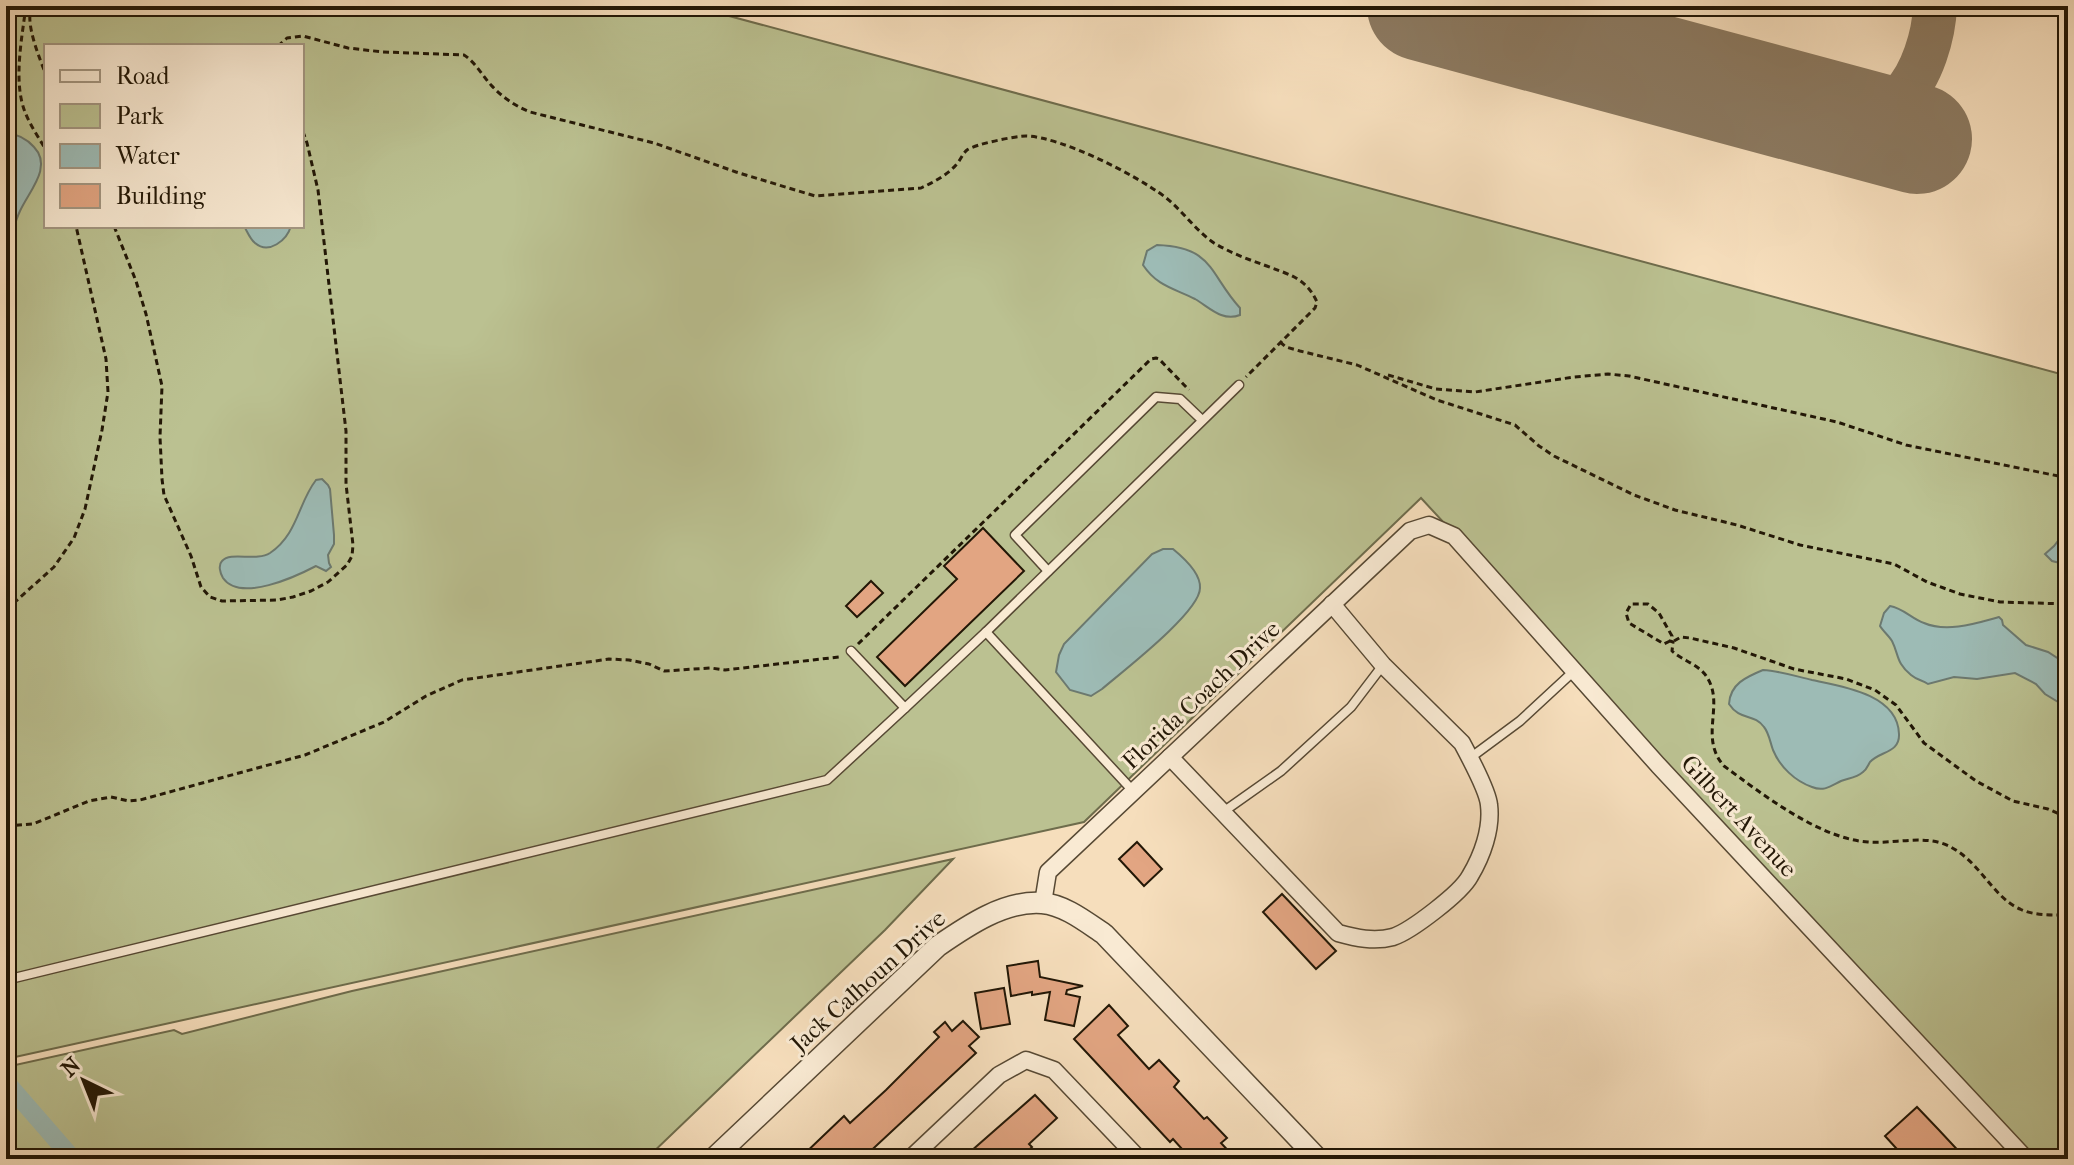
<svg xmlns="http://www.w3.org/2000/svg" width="2074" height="1165" viewBox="0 0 2074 1165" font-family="'IM FELL French Canon',serif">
<rect width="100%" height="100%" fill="#f6debc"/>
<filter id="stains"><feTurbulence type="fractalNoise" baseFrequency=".0025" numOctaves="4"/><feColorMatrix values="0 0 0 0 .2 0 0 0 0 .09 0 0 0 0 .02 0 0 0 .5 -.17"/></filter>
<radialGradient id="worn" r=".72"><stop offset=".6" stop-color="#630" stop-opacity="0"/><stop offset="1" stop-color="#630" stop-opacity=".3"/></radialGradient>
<g fill="#bbc191" stroke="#6e6c4c" stroke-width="2" fill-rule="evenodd">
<path d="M6,6H692L2068,376V1159H2033L1421,498L1084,822L6,1059ZM46,46H302V226H46Z"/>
<polygon points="953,859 885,930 646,1159 6,1159 6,1067 174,1030 182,1034 352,991"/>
</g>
<g fill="#9dbbb5" stroke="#6c796f" stroke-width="2">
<path d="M6,133C18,134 26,138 34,147C53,167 29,191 20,211C14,224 10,239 6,254Z"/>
<path d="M244,226H291C287,240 269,255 255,243C250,239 247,231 244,226Z"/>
<path d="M1157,245C1214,247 1209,274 1240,308V315C1222,322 1209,307 1195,299C1173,288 1157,286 1143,265L1147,251Z"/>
<path d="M322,479L328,485L330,489L334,535V544L328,555L329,563L331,567L326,571L316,566C297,576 240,603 223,578C220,573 218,565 222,561C231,551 256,562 270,553C298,534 298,503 316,480Z"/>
<polygon points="2068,528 2068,565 2052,561 2045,554 2054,546"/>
<path d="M1163,549H1173C1184,558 1201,573 1200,588C1200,612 1123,671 1102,689L1091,696L1070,690L1056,672L1059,655L1064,644L1152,554Z"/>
<path d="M1890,606C1903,608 1912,619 1924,623C1947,633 1977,623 1999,617L2002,620L2003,625L2026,645L2048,652L2068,665V708L2045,694L2036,684L2015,673L1977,679L1954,677L1928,684C1922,680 1917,680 1911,675C1896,663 1899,655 1892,641C1889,636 1883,631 1880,626L1884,613Z"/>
<path d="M1763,670C1780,671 1795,676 1812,680C1841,686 1898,694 1899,734C1900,753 1880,751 1870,762C1868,765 1867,769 1863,772C1856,778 1849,778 1841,781C1831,786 1824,792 1812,787C1795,781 1780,767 1773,750C1770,742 1769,733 1764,727C1754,713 1740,721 1729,704C1730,684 1746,677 1763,670Z"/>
</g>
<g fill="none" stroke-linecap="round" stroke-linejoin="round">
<polyline stroke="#9dbbb5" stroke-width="18" points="6,1082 73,1159"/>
<g stroke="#8c7a61" stroke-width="44">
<polyline points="1572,6 1591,35 1613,53 1709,80"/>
<path d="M1901,96C1922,76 1934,35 1935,6"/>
</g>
<polyline stroke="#8c7a61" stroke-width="110" points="1422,6 1917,139"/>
</g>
<g fill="#e2a582" stroke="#221706" stroke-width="2">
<polygon points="983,528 1024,571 905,686 877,657 957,579 944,566"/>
<polygon points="871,581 883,593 857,617 846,606"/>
<polygon points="1137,842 1162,869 1144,886 1119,859"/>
<polygon points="1282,894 1336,951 1316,969 1263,912"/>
<polygon points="1038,961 1040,977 1083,986 1067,990 1066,994 1080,997 1074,1026 1045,1020 1050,992 1032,995 1032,992 1011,996 1007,966"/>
<polygon points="1004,988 1010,1024 981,1029 975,993"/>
<polygon points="1109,1005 1128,1026 1118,1035 1149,1069 1159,1060 1179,1081 1174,1087 1204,1119 1207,1117 1227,1138 1221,1143 1236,1159 1191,1159 1173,1139 1170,1142 1074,1039"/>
<polygon points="963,1021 979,1037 969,1046 976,1053 862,1159 799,1159 844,1116 850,1123 886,1090 939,1037 934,1032 945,1022 952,1031"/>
<polygon points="1035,1095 1057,1118 1029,1144 1032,1147 1020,1159 962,1159"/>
<polygon points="1917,1107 1938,1129 1966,1159 1906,1159 1885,1136"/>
</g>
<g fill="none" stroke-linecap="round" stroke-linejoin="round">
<defs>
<g id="service">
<polyline points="1048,571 1015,535 1156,397 1180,399 1202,420"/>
<polyline points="986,632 1239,385"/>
<polyline points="851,651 905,708 986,632 1133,791"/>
<polyline points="1470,758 1520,721 1574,671"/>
<polyline points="1223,812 1281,771 1351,707 1383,665"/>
<polyline points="6,980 827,780 905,708"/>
</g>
<g id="minor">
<path d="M1170,757L1338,933C1356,938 1374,942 1393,937C1411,931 1461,893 1470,876C1482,856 1492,829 1489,805C1488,792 1469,756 1462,743L1383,665L1332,604"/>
<polyline points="1043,903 1048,872 1410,531 1429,525 1454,536 1658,765 2026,1159"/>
<polyline points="910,1159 999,1075 1026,1060 1054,1070 1139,1159"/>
</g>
<path id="tertiary" d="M713,1159L938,946C967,926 1005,900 1042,903C1065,905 1086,922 1104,934L1318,1159"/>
</defs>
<use href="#service" stroke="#574934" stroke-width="11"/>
<use href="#minor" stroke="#574934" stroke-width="19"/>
<use href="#tertiary" stroke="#574934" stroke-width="23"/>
<g stroke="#221706" stroke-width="3" stroke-dasharray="6 4" stroke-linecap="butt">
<path d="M26,6C22,37 13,82 25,112C30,125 39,138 46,150"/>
<path d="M32,6C24,22 40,59 46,75"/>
<path d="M278,46L287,38L303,36L348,48L383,52L464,55C475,62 482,75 491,85C502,97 515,106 530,112L654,143L736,172L815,196L921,188C934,182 947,175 956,165C960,161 963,153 967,150C975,144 1016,136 1026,136C1062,137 1136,175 1165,197C1183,211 1195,230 1214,243C1229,252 1247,259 1264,265C1287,274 1306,277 1317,302L1315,308L1246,377"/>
<polyline points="114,226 136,281 146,314 162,386 160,437 162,479 164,495 191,556 201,587 210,597 222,601 277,600 293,597 311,591 328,582 347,565 352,556 353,545 346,484 346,431 318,190 307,143 302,129"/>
<polyline points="1280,342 1286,347 1300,351 1357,365 1437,400 1515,425 1539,446 1554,456 1634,495 1675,510 1737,525 1800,545 1894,564 1927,582 1960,594 2000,602 2068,604"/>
<polyline points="1388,375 1436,389 1475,392 1574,377 1608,374 1629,376 1837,422 1906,445 2068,478"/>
<polyline points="6,610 54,567 74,538 85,509 102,430 108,392 106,359 76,226"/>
<path d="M1670,641L1664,644L1629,623L1626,613L1631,604H1648L1659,613L1672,636L1670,641L1673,642L1672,651C1683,661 1701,665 1708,679C1724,706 1699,738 1724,766C1762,794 1820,839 1868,842C1892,844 1918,836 1941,843C1978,855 1990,896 2020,909C2034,916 2053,915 2068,915"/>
<polyline points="1674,641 1681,637 1690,638 1734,648 1794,669 1846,679 1875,690 1896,705 1924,743 1976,781 2013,801 2048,809 2068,818"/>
<polyline points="858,644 1151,359 1156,358 1159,359 1189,390"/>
<polyline points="6,826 33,824 89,801 111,797 129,801 140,800 305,755 384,722 426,696 462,680 609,659 629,660 649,664 664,671 711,668 725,670 839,657"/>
</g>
<use href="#service" stroke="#f9ead3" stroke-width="8"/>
<use href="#minor" stroke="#f9ead3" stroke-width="16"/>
<use href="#tertiary" stroke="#f9ead3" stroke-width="20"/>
</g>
<g text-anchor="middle" stroke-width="6" stroke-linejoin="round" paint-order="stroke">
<g font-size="24" fill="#221706" stroke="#f9ead3">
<text transform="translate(1201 695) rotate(-43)" y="8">Florida Coach Drive</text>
<text transform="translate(1739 816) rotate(47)" y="8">Gilbert Avenue</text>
<text transform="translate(868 981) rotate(-42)" y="8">Jack Calhoun Drive</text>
</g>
</g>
<rect width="2074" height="1165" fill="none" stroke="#f6debc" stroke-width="32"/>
<rect x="8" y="8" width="2058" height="1149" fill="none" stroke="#221706" stroke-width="4"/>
<rect x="16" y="16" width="2042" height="1133" fill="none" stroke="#221706" stroke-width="2"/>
<rect x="44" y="44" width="260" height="184" fill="#f9ead3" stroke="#a39681" stroke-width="2"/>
<rect x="60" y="70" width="40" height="12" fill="#f9ead3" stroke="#a39681" stroke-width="2"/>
<text x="116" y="84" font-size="24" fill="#221706">Road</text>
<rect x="60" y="104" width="40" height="24" fill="#bbc191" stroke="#a39681" stroke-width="2"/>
<text x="116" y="124" font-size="24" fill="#221706">Park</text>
<rect x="60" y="144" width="40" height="24" fill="#9dbbb5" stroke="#a39681" stroke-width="2"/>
<text x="116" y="164" font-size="24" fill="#221706">Water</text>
<rect x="60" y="184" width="40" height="24" fill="#e2a582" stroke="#a39681" stroke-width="2"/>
<text x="116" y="204" font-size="24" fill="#221706">Building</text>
<g transform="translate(84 1081) rotate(317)" stroke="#f9ead3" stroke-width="6" paint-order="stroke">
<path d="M0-6L14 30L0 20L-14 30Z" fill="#221706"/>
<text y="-12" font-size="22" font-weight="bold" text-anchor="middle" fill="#221706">N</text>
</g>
<rect width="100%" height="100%" filter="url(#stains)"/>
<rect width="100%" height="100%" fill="url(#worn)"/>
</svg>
